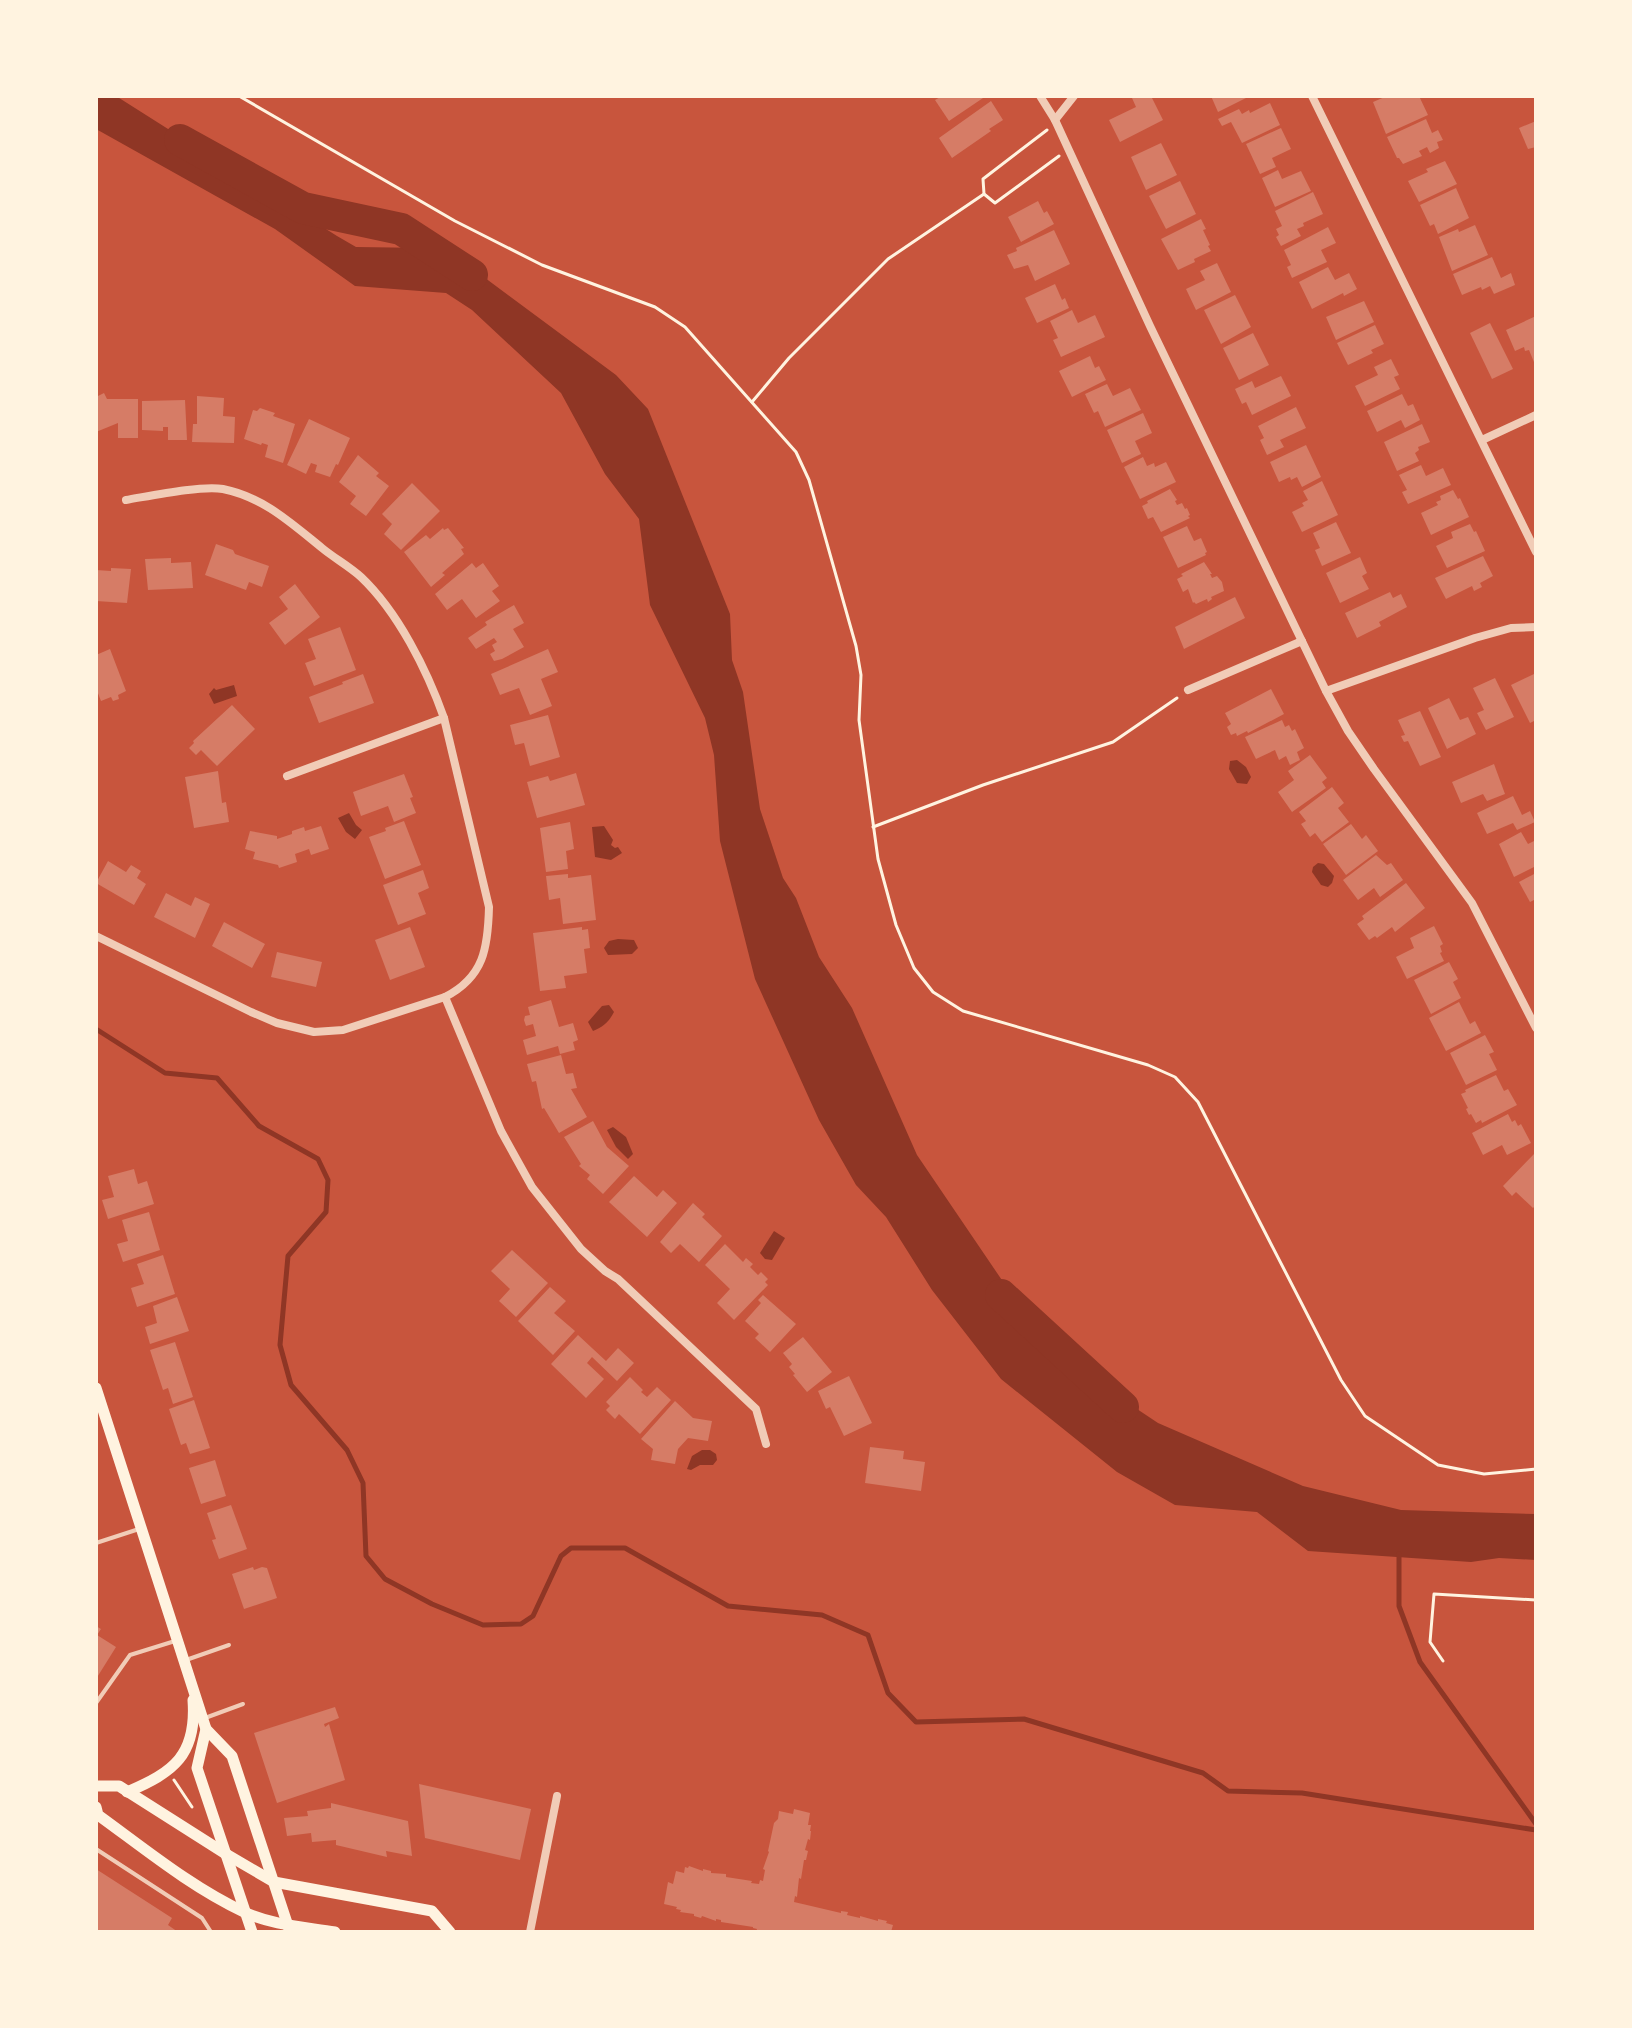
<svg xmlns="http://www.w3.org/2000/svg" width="1632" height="2028" viewBox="0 0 1632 2028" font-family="'Varela Round',sans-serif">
<rect width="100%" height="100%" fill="#c8553d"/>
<g fill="#8f3625">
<polygon points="96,96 116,96 337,236 356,247 428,248 469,266 616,375 648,409 730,614 732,660 743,692 760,809 783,878 796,898 819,957 852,1008 917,1155 1050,1351 1158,1423 1303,1486 1401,1510 1536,1514 1536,1560 1499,1558 1471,1562 1308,1551 1257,1512 1175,1505 1117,1472 1001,1379 932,1290 886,1217 856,1185 819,1120 755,979 720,841 714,755 705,718 650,605 639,519 605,474 561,393 472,310 446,293 355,286 275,229 96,129"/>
<polygon points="234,685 237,696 214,704 209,694 214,688 216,690"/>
<polygon points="1237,760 1246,767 1251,777 1247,784 1237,783 1229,769 1230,761"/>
<polygon points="349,813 356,825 362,830 355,839 346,832 338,818"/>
<polygon points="604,826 613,840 611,845 615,848 618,847 622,853 611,860 595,857 592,827"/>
<polygon points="1318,863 1324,864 1334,876 1332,883 1328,887 1321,885 1312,872 1313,867"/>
<polygon points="618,939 634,940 638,948 632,954 608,955 604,948 609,941"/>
<path d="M609,1005L614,1012C608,1023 604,1026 593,1031L588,1022L602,1006Z"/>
<polygon points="613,1127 626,1137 633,1154 628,1159 616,1147 607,1130"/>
<polygon points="774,1231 785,1238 772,1260 765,1259 760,1253"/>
<polygon points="702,1450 710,1450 716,1454 717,1460 713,1465 700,1465 691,1470 687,1469 692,1456"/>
</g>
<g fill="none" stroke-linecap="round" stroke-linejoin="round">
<g stroke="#8f3625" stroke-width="5">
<polyline points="96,1029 165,1073 217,1078 259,1126 318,1159 328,1180 326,1212 288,1256 280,1345 291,1385 347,1450 363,1483 366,1556 385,1579 432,1604 483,1625 521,1624 533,1616 561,1556 571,1548 625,1548 728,1606 822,1615 868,1635 888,1693 916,1722 1024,1719 1203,1773 1228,1791 1302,1793 1536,1830"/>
<polyline points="1399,1554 1399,1606 1420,1662 1536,1824"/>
</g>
<g stroke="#8f3625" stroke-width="32">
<polyline points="180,140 303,208 401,229 472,275"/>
<polyline points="1001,1295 1123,1407"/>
</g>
</g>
<g fill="#d67c66">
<polygon points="942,96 986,96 949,121 935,100"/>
<polygon points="1137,96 1151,96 1163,120 1120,142 1109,120 1136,107 1132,98"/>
<polygon points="1211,96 1250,96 1218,112"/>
<polygon points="1387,96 1411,96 1411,97 1419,96 1428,115 1386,134 1373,102"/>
<polygon points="991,101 1003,120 989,129 991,131 952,158 939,138"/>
<polygon points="1270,103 1280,125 1242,143 1231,122 1222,126 1218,119 1239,109 1242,114 1249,110 1250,113"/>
<polygon points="1426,119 1432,133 1438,130 1443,140 1437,142 1439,148 1430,153 1427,147 1419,151 1422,156 1403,164 1399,158 1397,158 1387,137"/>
<polygon points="1536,121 1536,147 1528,149 1519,128"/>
<polygon points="1281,128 1291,149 1272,158 1276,167 1260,174 1246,144"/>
<polygon points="1161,143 1177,175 1146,190 1131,157"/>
<polygon points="1445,161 1457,184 1419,202 1408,181 1428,172 1426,169"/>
<polygon points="1278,170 1282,179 1301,171 1311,191 1275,207 1262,178"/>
<polygon points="1180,181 1196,214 1166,229 1149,196"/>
<polygon points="1456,188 1469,218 1438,234 1434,224 1430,226 1420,205"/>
<polygon points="1313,192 1323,214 1303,223 1304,226 1297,229 1301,236 1281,246 1276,237 1279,235 1276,229 1282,226 1275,211"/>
<polygon points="1038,201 1044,213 1047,211 1054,224 1021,242 1008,217"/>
<polygon points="1201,219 1206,229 1203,230 1210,245 1208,246 1211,251 1194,259 1195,262 1178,270 1161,239"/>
<polygon points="1475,225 1488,255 1452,271 1439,237 1458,229 1459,232"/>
<polygon points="1328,227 1336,243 1321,250 1327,262 1292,278 1287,267 1291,265 1284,250"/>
<polygon points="1054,230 1070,264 1035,281 1028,265 1014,269 1007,255 1017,251 1016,248"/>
<polygon points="1492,257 1501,278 1511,273 1515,285 1494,294 1490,286 1482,290 1481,287 1462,295 1453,274"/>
<polygon points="1217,263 1231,292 1196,310 1186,289 1205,280 1200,271"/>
<polygon points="1328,267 1335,280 1349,273 1357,289 1344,296 1343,293 1312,309 1299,282"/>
<polygon points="1055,284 1062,300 1065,298 1069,308 1037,323 1025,298"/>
<polygon points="1235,295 1251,327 1221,344 1204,310"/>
<polygon points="1364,301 1374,322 1336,340 1326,317"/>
<polygon points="1072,310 1078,323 1095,315 1105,337 1061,357 1053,340 1058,338 1050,321"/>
<polygon points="1536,316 1536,367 1529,350 1525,351 1524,347 1515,351 1506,330"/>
<polygon points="1490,323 1513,369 1492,379 1470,333"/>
<polygon points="1375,325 1384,344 1371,350 1373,353 1348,365 1337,343"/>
<polygon points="1253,333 1269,365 1239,380 1223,348"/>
<polygon points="1090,356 1095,368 1099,366 1106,380 1072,397 1059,371"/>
<polygon points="1391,359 1399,375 1394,377 1400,389 1365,406 1355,386 1378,375 1374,367"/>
<polygon points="1281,376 1291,396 1252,415 1246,402 1242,404 1235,389 1252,381 1255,388"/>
<polygon points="1107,384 1113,396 1130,388 1141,410 1105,427 1098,411 1094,413 1085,394"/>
<polygon points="104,393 107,399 138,399 138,438 118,438 118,423 96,432 96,397"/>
<polygon points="1402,394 1408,406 1413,404 1420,420 1405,428 1401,420 1377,432 1367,411"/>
<polygon points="197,396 224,398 223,416 235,417 234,443 192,442 193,424 197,424"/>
<polygon points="185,400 187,440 168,440 168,427 163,427 163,431 142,430 142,401"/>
<polygon points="1296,407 1306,428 1280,440 1284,447 1267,455 1260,440 1264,438 1258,426"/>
<polygon points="260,408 275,413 273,416 295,424 283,463 265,457 268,445 262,443 261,445 244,439 253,410 257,411"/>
<polygon points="1143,413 1152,433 1135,441 1141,454 1122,463 1107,430"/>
<polygon points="309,419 350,438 338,465 336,464 330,477 315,472 317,465 311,463 306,474 287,465"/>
<polygon points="1422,424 1430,442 1418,447 1419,450 1415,453 1419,461 1397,471 1384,442"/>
<polygon points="1306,445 1321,477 1302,487 1297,477 1291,480 1290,477 1279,482 1270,462"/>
<polygon points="358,455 379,473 376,476 389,486 366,516 350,504 356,496 339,482"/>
<polygon points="1143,457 1147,466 1154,463 1155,467 1166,462 1176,482 1140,499 1124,467"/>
<polygon points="1421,465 1426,476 1443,468 1451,485 1408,504 1402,492 1407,490 1399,475"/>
<polygon points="1322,481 1338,515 1302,532 1292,512 1304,506 1302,503 1308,500 1303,491"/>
<polygon points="412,483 440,511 401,550 384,534 392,524 382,514"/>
<polygon points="1170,489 1177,500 1175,501 1177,505 1182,503 1185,509 1187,508 1190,515 1188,516 1190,518 1161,532 1153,517 1148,519 1142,506 1148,503 1147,501"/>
<polygon points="1453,490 1458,499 1460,498 1469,517 1431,535 1421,513 1438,505 1436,502 1441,500 1440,496"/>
<polygon points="1336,522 1351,553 1322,566 1315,550 1320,548 1313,533"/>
<polygon points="1470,524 1474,532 1476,531 1485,551 1447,568 1436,546 1453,538 1451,532"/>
<polygon points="1187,526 1194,541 1201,538 1207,552 1205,553 1206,555 1178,568 1163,537"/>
<polygon points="443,528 444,530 448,528 464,548 461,549 464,554 442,573 445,575 431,587 404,552 426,535 430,539"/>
<polygon points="216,544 233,550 235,554 269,566 262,587 249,582 246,590 205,575"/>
<polygon points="1483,556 1493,576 1480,583 1482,587 1474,591 1472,586 1446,599 1435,578"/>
<polygon points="1360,557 1367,573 1362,576 1369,589 1340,603 1326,573"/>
<polygon points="171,558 171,563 191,562 193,588 148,590 145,559"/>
<polygon points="1204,562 1212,574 1210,574 1212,578 1217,576 1222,582 1224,591 1211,597 1212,599 1208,602 1207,599 1196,604 1194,602 1193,603 1188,589 1183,592 1177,579 1183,576 1181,574"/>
<polygon points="472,563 476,568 483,563 499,586 492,591 500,601 476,618 462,599 447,610 435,594"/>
<polygon points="111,568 131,569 127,603 96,601 96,570 111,571"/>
<polygon points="295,584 320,617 285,645 269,623 288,609 279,597"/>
<polygon points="1390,592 1393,598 1401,594 1407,607 1379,622 1381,626 1357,638 1345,613"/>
<polygon points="1235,597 1245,618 1184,649 1175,627"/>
<polygon points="514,605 524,623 513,629 524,647 502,659 494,661 490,654 495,651 492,645 497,642 494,638 476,649 468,638 487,625 485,622"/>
<polygon points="340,627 356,670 314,686 305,663 316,659 308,639"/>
<polygon points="110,649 126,691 118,695 119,699 113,701 111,697 101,701 96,688 96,655"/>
<polygon points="548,649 558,672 541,679 552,706 530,715 519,688 500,695 491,674"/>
<polygon points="363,674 374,703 319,723 309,697 343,684 342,682"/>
<polygon points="1534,674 1536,679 1536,720 1530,723 1511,685"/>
<polygon points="1495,678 1514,717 1486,730 1477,713 1484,710 1473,688"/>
<polygon points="1271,689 1284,714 1248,733 1247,731 1237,736 1236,733 1231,735 1227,727 1231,724 1225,713"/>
<polygon points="1449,698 1460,720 1468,717 1476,734 1447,749 1428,708"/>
<polygon points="232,705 255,729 217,766 201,750 196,755 189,748 194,743 193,741"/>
<polygon points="1420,711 1441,757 1420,766 1408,741 1404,742 1401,736 1405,735 1398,720"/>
<polygon points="548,715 560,757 530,766 524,743 515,745 510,725"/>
<polygon points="1282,720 1285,727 1289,725 1292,731 1295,729 1304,748 1297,752 1300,760 1290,765 1286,756 1279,760 1275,750 1256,759 1245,737"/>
<polygon points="1310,755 1327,778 1322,782 1326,788 1292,812 1278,792 1294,780 1288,771"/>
<polygon points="1494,764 1505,794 1487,801 1483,794 1461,803 1452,782"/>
<polygon points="218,771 222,803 226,802 229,822 194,828 185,777"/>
<polygon points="576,773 585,805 537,818 527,782 548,776 550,781"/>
<polygon points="404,774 413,797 410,798 416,813 394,822 388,806 361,816 353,792"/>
<polygon points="1332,787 1344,803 1338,808 1349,822 1322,842 1315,833 1310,837 1301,824 1306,821 1299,812"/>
<polygon points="1513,796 1522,815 1530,811 1535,822 1517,830 1513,823 1487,834 1477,813"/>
<polygon points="404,821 421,865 385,879 369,837 386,831 385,828"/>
<polygon points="570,822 574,849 566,851 568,869 546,872 540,828"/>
<polygon points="1351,824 1362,839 1366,835 1378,851 1346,875 1323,844"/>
<polygon points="321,826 329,849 311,855 309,849 295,854 297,862 279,868 278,865 253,859 255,852 245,849 250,831 277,836 277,839 292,834 292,831 304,827 305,831"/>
<polygon points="1521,832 1528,844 1536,840 1536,866 1514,877 1499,844"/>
<polygon points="1376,855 1387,865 1391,863 1403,880 1380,897 1374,888 1358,900 1343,880"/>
<polygon points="108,861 126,872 131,865 141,871 137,878 146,884 134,905 96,883"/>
<polygon points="423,870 429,888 418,893 426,914 398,925 383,885"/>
<polygon points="1536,873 1536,899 1530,902 1519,882"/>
<polygon points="568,874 568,878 591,875 596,920 563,924 560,898 549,900 546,876"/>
<polygon points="1406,883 1425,908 1395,932 1392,927 1377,938 1375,936 1369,940 1357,924 1364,919 1362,916"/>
<polygon points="166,893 191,906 195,897 210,904 195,938 154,917"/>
<polygon points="224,922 265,944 252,968 212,946"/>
<polygon points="1434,926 1443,944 1440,946 1442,952 1440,953 1444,961 1407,979 1396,957 1414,948 1410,938"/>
<polygon points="410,927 425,967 390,980 375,940"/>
<polygon points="582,927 582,930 588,929 590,948 584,949 587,973 564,976 566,988 540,991 533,933"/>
<polygon points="277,952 322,962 316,987 271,977"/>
<polygon points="1449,962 1458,979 1453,982 1461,998 1431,1014 1414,980"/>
<polygon points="551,1000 559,1027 573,1023 578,1040 573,1042 575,1050 560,1054 558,1046 527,1055 523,1040 536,1036 533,1024 526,1026 524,1020 525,1016 530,1015 528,1007"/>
<polygon points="1459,1002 1470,1024 1475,1021 1481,1033 1446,1051 1429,1018"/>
<polygon points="1485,1035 1494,1052 1489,1054 1497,1070 1466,1085 1450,1053"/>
<polygon points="561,1055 566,1074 573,1073 577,1088 571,1089 587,1117 559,1133 544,1108 542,1109 536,1081 532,1082 527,1064"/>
<polygon points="1496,1075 1504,1091 1508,1089 1517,1105 1482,1123 1481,1120 1476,1123 1471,1114 1469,1115 1466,1109 1468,1108 1461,1094 1466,1092 1465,1090"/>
<polygon points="1508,1114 1512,1122 1515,1120 1518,1126 1521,1124 1531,1143 1507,1155 1502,1145 1483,1155 1472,1133"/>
<polygon points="593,1121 607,1147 629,1166 603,1194 587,1179 590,1175 579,1166 581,1164 564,1137"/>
<polygon points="1534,1154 1536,1156 1536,1205 1533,1208 1516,1192 1512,1196 1503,1186"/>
<polygon points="134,1169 138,1184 147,1181 154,1204 108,1219 102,1200 114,1197 108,1176"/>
<polygon points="634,1176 657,1197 663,1190 677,1203 647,1237 609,1202"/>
<polygon points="693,1203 705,1214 702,1217 722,1236 699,1262 680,1244 671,1253 660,1242"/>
<polygon points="149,1212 160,1250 123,1262 117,1244 128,1241 122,1220"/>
<polygon points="725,1244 743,1262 746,1258 753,1264 750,1267 758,1275 761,1272 768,1279 765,1282 768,1285 734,1320 717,1303 730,1289 705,1265"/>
<polygon points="512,1250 548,1283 516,1317 499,1301 510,1289 491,1271"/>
<polygon points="163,1255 175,1294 137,1307 131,1288 144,1284 137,1264"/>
<polygon points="550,1287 566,1301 554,1313 575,1331 553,1355 518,1321"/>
<polygon points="763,1295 796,1324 770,1352 755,1338 759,1334 745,1321 761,1303 758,1300"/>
<polygon points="177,1297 189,1331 150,1344 145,1327 157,1323 153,1306"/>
<polygon points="578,1335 606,1361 618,1348 634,1363 617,1381 592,1357 587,1363 604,1379 586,1398 551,1364"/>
<polygon points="803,1337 832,1372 807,1392 793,1375 795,1374 789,1367 792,1364 783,1353"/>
<polygon points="175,1342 193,1397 173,1404 168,1388 163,1390 150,1350"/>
<polygon points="849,1376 872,1423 844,1436 830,1407 826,1409 818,1391"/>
<polygon points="630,1377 643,1390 641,1392 647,1397 657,1387 671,1400 640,1434 619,1414 615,1419 606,1410 610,1406 606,1402"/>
<polygon points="194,1400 210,1448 190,1454 186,1443 181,1445 169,1409"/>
<polygon points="675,1401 693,1418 712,1421 708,1441 688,1438 678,1449 675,1464 651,1460 653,1449 641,1439"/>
<polygon points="870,1447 904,1451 903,1459 925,1462 921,1491 865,1483"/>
<polygon points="215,1460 226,1496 201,1504 189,1468"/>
<polygon points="231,1505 247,1549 219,1559 212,1540 216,1539 207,1513"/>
<polygon points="253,1567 254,1570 262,1567 267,1568 277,1598 244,1609 232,1574"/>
<polygon points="96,1626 101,1629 97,1635 116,1647 96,1679"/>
<polygon points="335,1707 339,1718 324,1724 325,1727 329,1724 345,1780 277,1803 254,1733"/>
<polygon points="419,1784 531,1809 520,1860 425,1838"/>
<polygon points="331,1803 408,1821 412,1856 386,1851 387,1857 336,1845 336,1840 312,1842 311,1833 287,1836 284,1818 308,1816 307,1811 331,1808"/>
<polygon points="794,1809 810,1813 808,1825 811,1825 810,1831 811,1831 810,1840 808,1839 805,1850 808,1851 806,1860 804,1860 801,1879 799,1878 797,1897 795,1896 794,1902 841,1913 841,1911 848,1912 847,1915 860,1918 860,1916 878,1921 878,1919 887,1921 886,1923 893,1925 891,1932 756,1932 757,1929 753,1928 753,1927 721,1922 721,1920 716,1919 716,1921 702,1916 701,1918 694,1916 694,1914 680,1912 681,1910 676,1909 677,1907 664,1904 668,1882 673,1884 676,1871 684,1873 685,1867 688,1868 689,1866 703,1871 703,1869 711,1871 711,1873 726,1874 726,1877 752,1881 751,1883 759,1884 760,1880 763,1881 765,1870 763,1869 769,1852 768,1851 774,1823 778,1819 779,1811 793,1814"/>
<polygon points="96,1869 172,1918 168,1925 178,1932 96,1932"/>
</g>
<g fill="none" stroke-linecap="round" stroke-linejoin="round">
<g stroke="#fff3e0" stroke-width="3">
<polyline points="239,96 455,221 542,265 655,307 685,327 796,452 809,480 856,646 861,675 859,720 878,859 896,925 914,968 933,992 963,1011 1148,1065 1175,1077 1198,1102 1341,1380 1365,1416 1438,1465 1484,1474 1536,1469"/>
<polyline points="1047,130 983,179 984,194 995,203 1059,156"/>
<polyline points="752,402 789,358 888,259 984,194"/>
<polyline points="873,827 983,785 1113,742 1177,698"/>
<polyline points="1443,1661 1430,1642 1434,1594 1536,1600"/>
<polyline points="174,1780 192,1807"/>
</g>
<g stroke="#f1ccb7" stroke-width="4">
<polyline points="96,1543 139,1529"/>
<polyline points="186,1660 229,1645"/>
<polyline points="96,1703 130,1655 175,1641"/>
<polyline points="205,1718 243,1704"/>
<polyline points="96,1849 202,1918 211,1932"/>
</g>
<g stroke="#f1ccb7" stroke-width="8">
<polyline points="1040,96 1055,120 1150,326 1326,691 1348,731 1374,769 1472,903 1536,1028"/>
<polyline points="1312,96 1536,552"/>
<polyline points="1055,120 1074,96"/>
<polyline points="1482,440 1536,415"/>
<polyline points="1188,690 1302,641"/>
<polyline points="1326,691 1475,638 1511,628 1536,627"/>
<polyline points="287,776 444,718"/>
<path d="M96,936L251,1012L277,1023L314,1032L343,1030L445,997C484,977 488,948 489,907L444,718C427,670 398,612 361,577C349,566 334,558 322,548C291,523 263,497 223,489C202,485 150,496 126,500"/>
<polyline points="445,997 501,1131 532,1187 581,1249 605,1271 618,1279 756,1409 766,1444"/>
<polyline points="530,1932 557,1796"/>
</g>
<g stroke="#fff3e0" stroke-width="11">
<polyline points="96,1388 206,1729 232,1756 290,1932"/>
<polyline points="206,1729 197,1768 252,1932"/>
<polyline points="96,1786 119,1786 226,1854 274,1882 432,1911 450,1932"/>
<path d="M127,1792C174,1772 197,1755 193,1700"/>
<path d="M96,1807L98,1815C145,1849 191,1887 244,1912C271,1925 305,1927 335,1932"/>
</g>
</g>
<rect width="1632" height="2028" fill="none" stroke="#fff3e0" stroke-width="196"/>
</svg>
